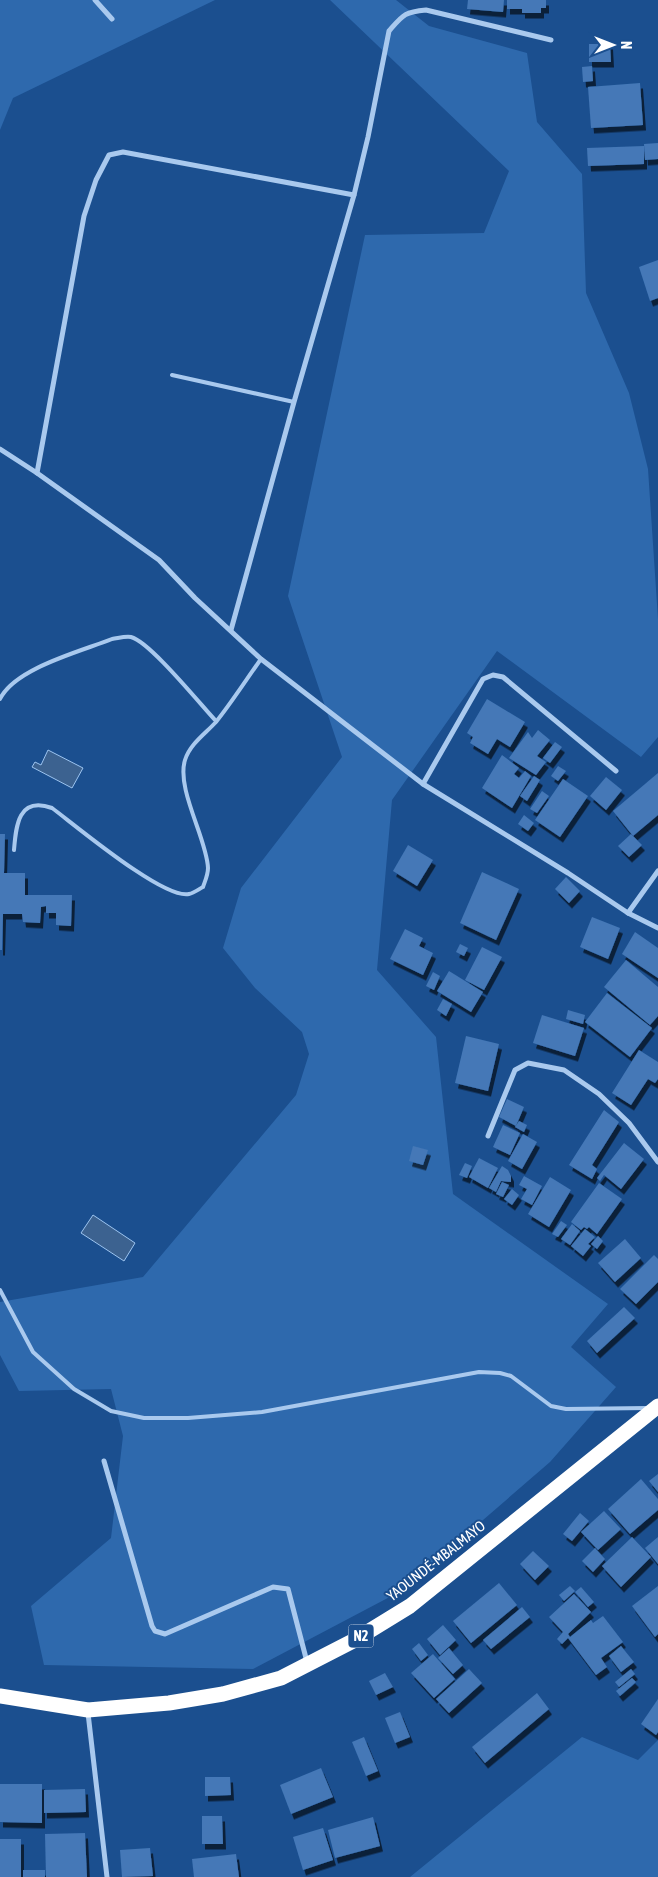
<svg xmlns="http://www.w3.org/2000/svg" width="658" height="1877" viewBox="0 0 658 1877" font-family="'Asap Condensed',sans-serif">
<defs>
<filter id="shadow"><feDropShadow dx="3" dy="5.5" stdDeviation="0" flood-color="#0009"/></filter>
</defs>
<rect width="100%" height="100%" fill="#1b4f8f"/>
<g fill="#2e69ad">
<polygon points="0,0 215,0 13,98 0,130"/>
<polygon points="330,0 396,0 429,26 527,53 537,122 582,174 586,293 629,393 648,469 658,619 658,737 641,757 497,651 392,800 377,970 436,1037 453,1194 608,1304 571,1347 616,1387 550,1462 401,1591 253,1669 44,1665 31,1606 111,1538 123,1436 111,1389 19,1391 0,1355 0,1302 143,1277 296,1095 309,1054 302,1032 255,988 223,948 241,888 342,757 288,596 365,235 484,233 509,171"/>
<polygon points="582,1737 638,1760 658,1740 658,1877 410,1877"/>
</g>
<g fill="#3c6290" stroke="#9cc4f0">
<polygon points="48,750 83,768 72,788 32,767 35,762 41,765"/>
<polygon points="93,1215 135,1243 124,1261 81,1233"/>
</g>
<g fill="#4478b7" filter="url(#shadow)">
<polygon points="468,0 504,0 503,12 467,9"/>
<polygon points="507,0 546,0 546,8 541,8 541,13 522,13 522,9 507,9"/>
<polygon points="589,44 610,44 611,62 589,62"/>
<polygon points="592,66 593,81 583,82 582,67"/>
<polygon points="640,83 643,125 591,128 588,87"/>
<polygon points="658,143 658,159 645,160 644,144"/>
<polygon points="644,146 644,164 588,166 587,148"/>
<polygon points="658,260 658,298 650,301 639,267"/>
<polygon points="487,699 525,722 510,747 497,739 488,754 470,743 473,737 467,733"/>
<polygon points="538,730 550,740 537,756 546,762 536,775 509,758 528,732 532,738"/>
<polygon points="555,742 562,747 550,763 543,758"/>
<polygon points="502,755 519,768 514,774 519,778 525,771 531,776 512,808 482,788"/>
<polygon points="558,766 566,771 558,781 551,776"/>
<polygon points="658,773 658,815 633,836 613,811"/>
<polygon points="534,776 540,780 527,801 520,796"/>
<polygon points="606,777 622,790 606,810 590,796"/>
<polygon points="563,779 588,796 560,837 535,820"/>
<polygon points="542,791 549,796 537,813 530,809"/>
<polygon points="524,815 534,823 528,831 518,824"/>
<polygon points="0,834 5,834 4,873 25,873 25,895 72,895 71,926 56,925 56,913 46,913 46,906 41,907 40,923 23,922 22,914 3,914 2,950 0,950"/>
<polygon points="631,834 642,845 629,857 618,846"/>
<polygon points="408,845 433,860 417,886 393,871"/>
<polygon points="482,872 519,889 496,940 460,923"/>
<polygon points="566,877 580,891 569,903 555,889"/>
<polygon points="592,917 620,928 608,959 580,947"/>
<polygon points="405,929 423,938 419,946 433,953 423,975 390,959"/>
<polygon points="635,932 658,948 658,978 622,954"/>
<polygon points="460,944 468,948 464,956 456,952"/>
<polygon points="482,947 502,957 484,990 465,980"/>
<polygon points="626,960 658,987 658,1016 650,1025 604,987"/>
<polygon points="449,971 483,992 471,1012 437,991"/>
<polygon points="433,972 440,976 434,990 426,986"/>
<polygon points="607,993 652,1028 630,1057 585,1022"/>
<polygon points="443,999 452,1004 446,1016 437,1010"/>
<polygon points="568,1010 585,1015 583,1024 566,1019"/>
<polygon points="542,1015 584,1028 575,1056 533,1043"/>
<polygon points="466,1036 499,1044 488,1091 455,1083"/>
<polygon points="639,1050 658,1062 658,1079 655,1083 648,1079 631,1105 612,1093"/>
<polygon points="507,1099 524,1107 516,1126 499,1117"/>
<polygon points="604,1110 619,1122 592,1165 597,1169 592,1179 569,1165"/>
<polygon points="519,1121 527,1125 524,1132 515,1127"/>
<polygon points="503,1125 520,1133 510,1155 493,1147"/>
<polygon points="523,1134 537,1142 522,1169 508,1161"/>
<polygon points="624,1143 644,1159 621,1189 604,1175 600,1181 597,1178"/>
<polygon points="413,1146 428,1150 423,1165 409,1161"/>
<polygon points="479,1158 498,1168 488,1188 469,1177"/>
<polygon points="465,1163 472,1166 467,1178 459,1175"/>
<polygon points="502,1166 508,1170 511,1176 511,1182 501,1181 496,1192 489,1188"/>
<polygon points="524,1176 542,1186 532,1205 521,1199 527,1189 519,1185"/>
<polygon points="550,1177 571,1190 549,1227 528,1214"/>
<polygon points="502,1182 509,1185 503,1197 496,1194"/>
<polygon points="599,1183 622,1199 597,1234 589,1227 587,1229 584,1227 581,1230 571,1222"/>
<polygon points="512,1189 519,1195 512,1205 504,1199"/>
<polygon points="561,1221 567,1225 558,1237 552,1234"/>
<polygon points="572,1224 580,1231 570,1245 561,1239"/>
<polygon points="585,1229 595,1237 588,1244 591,1246 583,1256 571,1246"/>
<polygon points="598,1236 603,1241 597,1249 591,1244"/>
<polygon points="625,1239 641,1258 615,1282 598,1263"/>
<polygon points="654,1255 658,1259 658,1282 636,1304 620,1289"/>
<polygon points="624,1307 635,1318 597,1353 587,1341"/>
<polygon points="658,1474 658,1492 649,1481"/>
<polygon points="641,1479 658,1499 658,1510 630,1534 608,1509"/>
<polygon points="604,1511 621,1529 598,1550 581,1532"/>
<polygon points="580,1513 589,1521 572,1541 563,1534"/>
<polygon points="632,1537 651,1557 621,1587 602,1566"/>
<polygon points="658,1537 658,1564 645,1548"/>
<polygon points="595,1548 605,1559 593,1572 582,1561"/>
<polygon points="533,1551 549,1566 535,1580 520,1564"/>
<polygon points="499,1583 517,1605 471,1643 453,1621"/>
<polygon points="570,1586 575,1591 564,1601 559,1595"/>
<polygon points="658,1586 658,1634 655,1637 632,1606"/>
<polygon points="581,1587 594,1602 588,1607 575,1592"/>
<polygon points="574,1594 591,1612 568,1634 570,1637 591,1620 593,1623 603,1616 623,1642 601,1658 607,1667 596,1675 568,1638 562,1644 557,1639 563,1632 549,1617"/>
<polygon points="522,1607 530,1617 491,1649 483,1640"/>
<polygon points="443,1625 456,1640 440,1655 427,1639"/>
<polygon points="419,1643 428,1655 421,1661 412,1649"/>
<polygon points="621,1646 634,1662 621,1672 609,1656"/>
<polygon points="449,1648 463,1665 453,1674 438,1658"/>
<polygon points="433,1654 455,1679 434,1698 411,1673"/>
<polygon points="469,1669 482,1683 449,1713 436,1699"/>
<polygon points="631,1669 635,1674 619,1687 615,1682"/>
<polygon points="385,1673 393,1687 376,1695 369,1681"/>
<polygon points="632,1678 636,1682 620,1696 616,1691"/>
<polygon points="537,1693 549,1709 485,1763 472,1747"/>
<polygon points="658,1699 658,1732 656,1735 641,1724"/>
<polygon points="400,1712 410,1737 395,1743 385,1718"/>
<polygon points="364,1737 378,1771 366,1776 352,1742"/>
<polygon points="321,1768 333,1797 291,1814 280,1785"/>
<polygon points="205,1777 230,1777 231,1795 205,1796"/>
<polygon points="0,1784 42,1784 42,1823 0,1822"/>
<polygon points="85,1789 86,1812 44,1813 44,1790"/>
<polygon points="202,1816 222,1816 223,1844 202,1844"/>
<polygon points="373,1817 380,1846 335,1858 328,1830"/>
<polygon points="323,1828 333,1860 303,1870 293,1837"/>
<polygon points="85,1833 87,1877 46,1877 45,1834"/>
<rect x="0" y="1839" width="21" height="38"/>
<polygon points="150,1848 153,1876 122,1877 120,1850"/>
<polygon points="236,1854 239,1877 194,1877 192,1859"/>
<rect x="23" y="1870" width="22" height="7"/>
</g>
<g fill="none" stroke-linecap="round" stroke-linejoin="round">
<g stroke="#a9c9ee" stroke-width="4">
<polyline points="172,375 294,402"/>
<path d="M0,699C15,668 82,651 112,639C119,638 125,636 131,637C150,642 200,704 216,721"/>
<path d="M14,850C16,826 18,796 52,808C75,825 164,900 189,894C194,893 199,889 203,887C205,881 208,875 208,868C207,839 176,789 185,760C190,744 205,734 216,722C232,702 246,680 261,659"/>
<polyline points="0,1290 33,1352 74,1389 111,1411 144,1418 188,1418 262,1412 479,1372 500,1373 511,1376 551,1406 566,1409 648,1408"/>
</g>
<g stroke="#a9c9ee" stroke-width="5">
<polyline points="95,0 112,19"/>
<polyline points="0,449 37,473 159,560 195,598 261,659 423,784 568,873 628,913 658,928"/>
<polyline points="37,473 84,216 96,180 109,155 123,152 354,195"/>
<path d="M231,630L294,402L354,195L368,137L389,31C403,15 404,12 426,10L551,40"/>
<polyline points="423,784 483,679 493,675 503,677 616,771"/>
<polyline points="628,913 658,871"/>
<polyline points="488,1136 515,1070 528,1063 564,1070 599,1094 629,1123 658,1162"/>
<polyline points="104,1461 152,1626 155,1631 165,1634 273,1587 288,1589 307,1662"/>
<polyline points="88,1713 107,1877"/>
</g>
<polyline stroke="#fff" stroke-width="15" points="0,1696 88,1710 169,1703 223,1694 281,1678 353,1641 410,1606 658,1406"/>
</g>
<g text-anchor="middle" stroke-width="4" stroke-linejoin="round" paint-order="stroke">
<rect fill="#1b4f8f" stroke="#bbcadd" stroke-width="1" x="348.5" y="1624.5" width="25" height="23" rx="4"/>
<g font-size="14" font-weight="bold" fill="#fff">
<text x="361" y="1641">N2</text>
</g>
<g font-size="15" fill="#fff" stroke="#1b4f8f">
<text transform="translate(436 1561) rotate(-38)" y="5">YAOUNDÉ-MBALMAYO</text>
</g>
</g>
<g transform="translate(613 45) rotate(90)" stroke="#1b4f8f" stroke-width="4" paint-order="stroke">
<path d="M0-4L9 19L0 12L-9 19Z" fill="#ffffff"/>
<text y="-8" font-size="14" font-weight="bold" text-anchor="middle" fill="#ffffff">N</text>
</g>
</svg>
